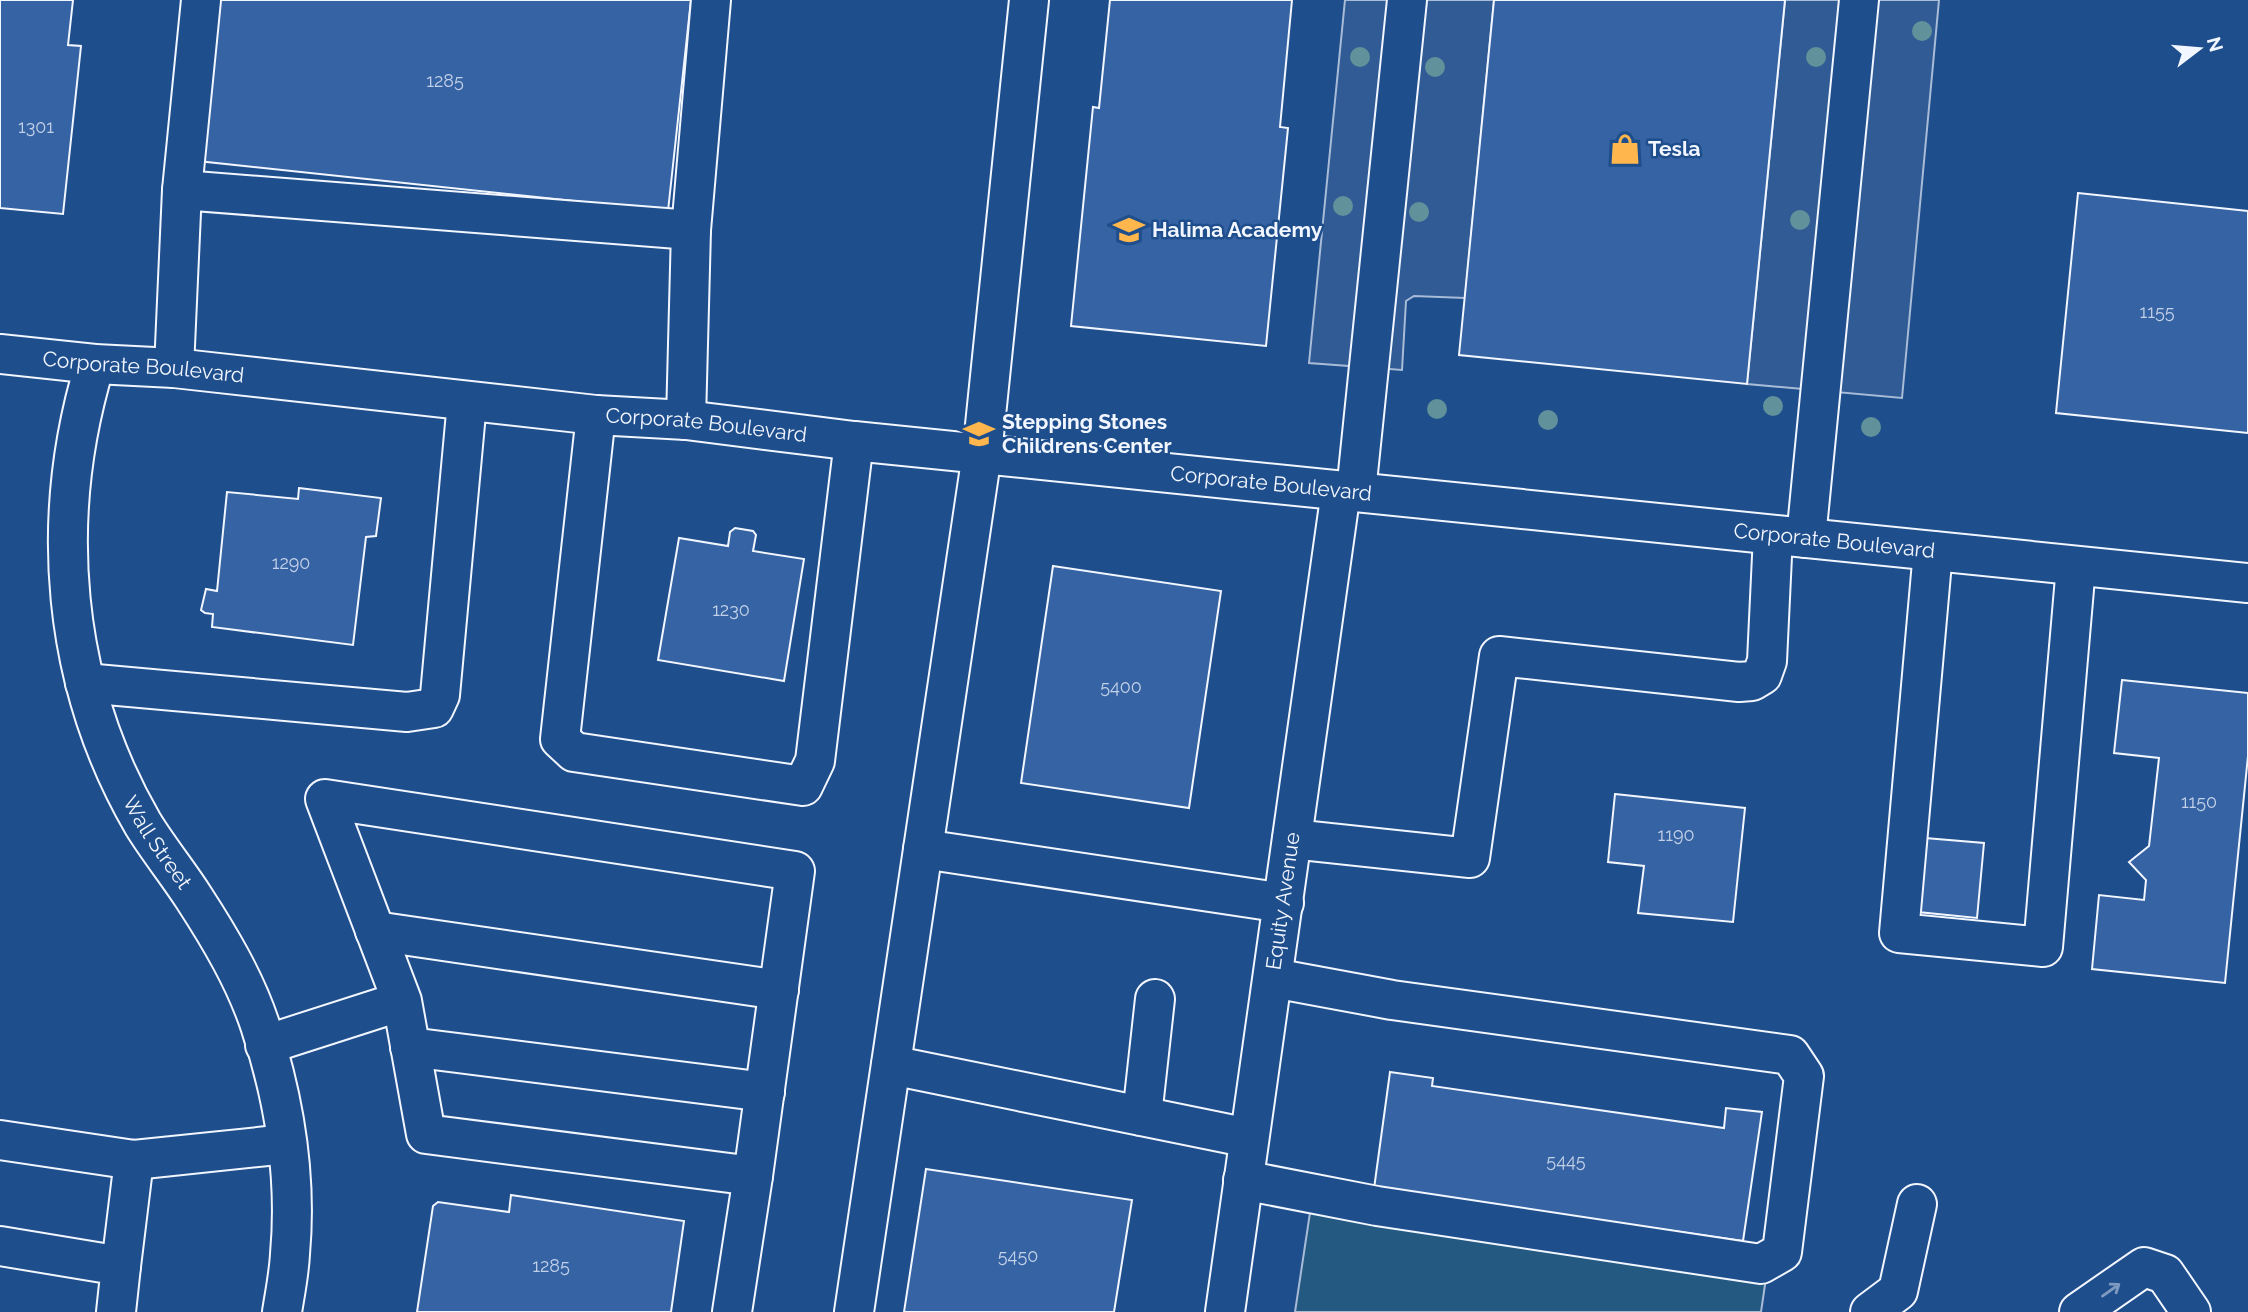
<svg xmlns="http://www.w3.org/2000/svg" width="2248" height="1312" viewBox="0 0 2248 1312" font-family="Raleway,sans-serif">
<rect width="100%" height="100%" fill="#1f4e8c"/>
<polygon fill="#245a82" stroke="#a8bbd7" stroke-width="2" points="1311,1206 1766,1278 1761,1312 1295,1312"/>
<g fill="#305b95" stroke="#a8bbd7" stroke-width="2">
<polygon points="1345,0 1494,0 1465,298 1414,296 1406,301 1402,370 1309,363"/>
<polygon points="1785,0 1939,0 1902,398 1747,384"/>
</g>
<g fill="#3563a3" stroke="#f2f6ff" stroke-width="2">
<polygon points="0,0 73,0 68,45 81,46 63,214 0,208"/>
<polygon points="215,0 691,0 668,211 198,161"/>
<polygon points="1110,0 1292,0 1280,127 1288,128 1266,346 1071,326 1093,107 1099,108"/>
<polygon points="1494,0 1785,0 1747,384 1459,355"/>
<polygon points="2078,193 2248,211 2248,433 2056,413"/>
<polygon points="299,488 381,498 376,536 366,537 353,645 212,627 213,614 205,613 201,610 206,589 217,591 227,492 298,499"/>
<polygon points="735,528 753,531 756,535 753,551 804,559 784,681 658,660 679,538 728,546 730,532"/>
<polygon points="1053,566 1221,591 1189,808 1021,783"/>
<polygon points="2122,680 2248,693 2248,756 2225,983 2092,969 2099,895 2144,900 2146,880 2129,862 2149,846 2159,758 2114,753"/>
<polygon points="1615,794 1745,808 1733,922 1638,913 1644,866 1608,862"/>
<polygon points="1925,838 1984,843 1977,918 1918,912"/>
<polygon points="1390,1072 1433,1078 1432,1086 1724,1128 1726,1108 1762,1112 1743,1241 1417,1194 1373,1196"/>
<polygon points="926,1169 1132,1200 1114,1312 904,1312"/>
<polygon points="511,1195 684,1221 671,1312 417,1312 433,1206 438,1202 509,1212"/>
</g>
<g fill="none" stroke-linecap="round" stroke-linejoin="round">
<defs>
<g id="minor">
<polyline points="182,190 691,230"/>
<path id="s1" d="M0,354L95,364L174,368L596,415L686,420L854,441L2248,583"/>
<path id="s2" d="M95,364C48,518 61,683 143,824C159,850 178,873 194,898C220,938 245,980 260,1025C284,1098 297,1177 290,1254C289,1274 285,1293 282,1312"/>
<polyline points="174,368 182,190 201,0"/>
<polyline points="596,415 560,739 574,752 803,786 815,761 854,441"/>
<polyline points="686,420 691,230 711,0"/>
<polyline points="1356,492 1407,0"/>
<polyline points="1806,538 1859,0"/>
<polyline points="1933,551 1899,933 2043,947 2076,566"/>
<polyline points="85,683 407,712 434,708 440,695 467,402"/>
<polyline points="1292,839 1470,858 1499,656 1739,682 1752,681 1762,675 1767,661 1773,535"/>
<polyline points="923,849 1284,903"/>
<polyline points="375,931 779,990"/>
<polyline points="265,1045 402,1001 426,1134 753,1176 795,871 325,799 402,1001"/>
<polyline points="410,1047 765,1092"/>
<polyline points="891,1065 1249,1138"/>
<polyline points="1142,1116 1155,999"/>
<polyline points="0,1140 134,1160 287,1144"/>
<polyline points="1243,1180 1377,1206 1761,1264 1782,1252 1804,1076 1790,1055 1392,1000 1273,978"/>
<polyline points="0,1246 121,1266 116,1312"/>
<polyline points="121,1266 134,1160"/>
<polyline points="732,1312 753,1176"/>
<polyline points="854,1312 982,454 1029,0"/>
<path id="s3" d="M1225,1312L1341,491"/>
<polyline points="1870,1312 1898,1291 1917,1204"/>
<polyline points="2079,1312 2144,1267 2165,1274 2191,1312"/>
</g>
</defs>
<use href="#minor" stroke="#f2f6ff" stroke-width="42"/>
<use href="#minor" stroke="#1f4e8c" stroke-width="38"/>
</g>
<g fill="#61919a">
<circle cx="1922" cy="31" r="10"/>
<circle cx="1360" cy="57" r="10"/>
<circle cx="1816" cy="57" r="10"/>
<circle cx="1435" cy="67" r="10"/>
<circle cx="1343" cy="206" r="10"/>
<circle cx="1419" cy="212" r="10"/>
<circle cx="1800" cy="220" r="10"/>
<circle cx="1773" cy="406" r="10"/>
<circle cx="1437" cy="409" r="10"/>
<circle cx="1548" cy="420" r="10"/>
<circle cx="1871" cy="427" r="10"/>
</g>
<defs><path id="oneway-shaft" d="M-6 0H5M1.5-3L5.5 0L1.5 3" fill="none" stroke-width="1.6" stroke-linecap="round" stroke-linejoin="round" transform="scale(1.75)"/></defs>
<use stroke="#7e9ac0" href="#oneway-shaft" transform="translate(2111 1290) rotate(-35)"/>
<defs>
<symbol id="shop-bare" viewBox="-9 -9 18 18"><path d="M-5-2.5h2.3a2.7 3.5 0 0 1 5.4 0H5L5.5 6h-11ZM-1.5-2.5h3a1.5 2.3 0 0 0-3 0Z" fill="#ffb74d" stroke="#1f4e8c" stroke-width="2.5" paint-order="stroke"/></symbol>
<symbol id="school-bare" viewBox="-9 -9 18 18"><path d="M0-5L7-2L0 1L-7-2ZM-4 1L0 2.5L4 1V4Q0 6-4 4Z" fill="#ffb74d" stroke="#1f4e8c" stroke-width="2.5" paint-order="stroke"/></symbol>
</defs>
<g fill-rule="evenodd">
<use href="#shop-bare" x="1603" y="127" width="44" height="44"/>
<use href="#school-bare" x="1107" y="208" width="44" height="44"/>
<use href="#school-bare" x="957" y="412" width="44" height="44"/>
</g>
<g text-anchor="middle" stroke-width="5" stroke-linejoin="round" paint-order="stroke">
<g font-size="18" fill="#c3d1e8">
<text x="445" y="87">1285</text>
<text x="36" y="133">1301</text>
<text x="2157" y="318">1155</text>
<text x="291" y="569">1290</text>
<text x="731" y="616">1230</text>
<text x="1121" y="693">5400</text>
<text x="2199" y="808">1150</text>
<text x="1676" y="841">1190</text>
<text x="1566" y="1167">5445</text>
<text x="1018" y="1262">5450</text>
<text x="551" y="1272">1285</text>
</g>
<g font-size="21" font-weight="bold" fill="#f2f6ff" stroke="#1f4e8c" text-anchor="start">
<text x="1648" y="156">Tesla</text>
<text x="1152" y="237">Halima Academy</text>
<text x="1002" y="429">Stepping Stones<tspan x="1002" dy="24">Childrens Center</tspan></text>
</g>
<g font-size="21" fill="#f2f6ff" stroke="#1f4e8c">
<text dy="7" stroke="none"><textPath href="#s1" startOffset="144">Corporate Boulevard</textPath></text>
<text dy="7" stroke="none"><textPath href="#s1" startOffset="710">Corporate Boulevard</textPath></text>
<text dy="7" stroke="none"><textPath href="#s1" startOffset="1278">Corporate Boulevard</textPath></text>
<text dy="7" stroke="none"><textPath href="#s1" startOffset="1844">Corporate Boulevard</textPath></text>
<text dy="7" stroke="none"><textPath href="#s2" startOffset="499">Wall Street</textPath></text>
<text dy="7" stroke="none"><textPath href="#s3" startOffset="415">Equity Avenue</textPath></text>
</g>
</g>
<g transform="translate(2199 49) rotate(74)" stroke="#1f4e8c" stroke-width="5" paint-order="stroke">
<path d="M0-5L12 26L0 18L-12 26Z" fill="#f2f6ff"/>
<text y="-10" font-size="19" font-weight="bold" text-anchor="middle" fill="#f2f6ff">N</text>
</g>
</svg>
